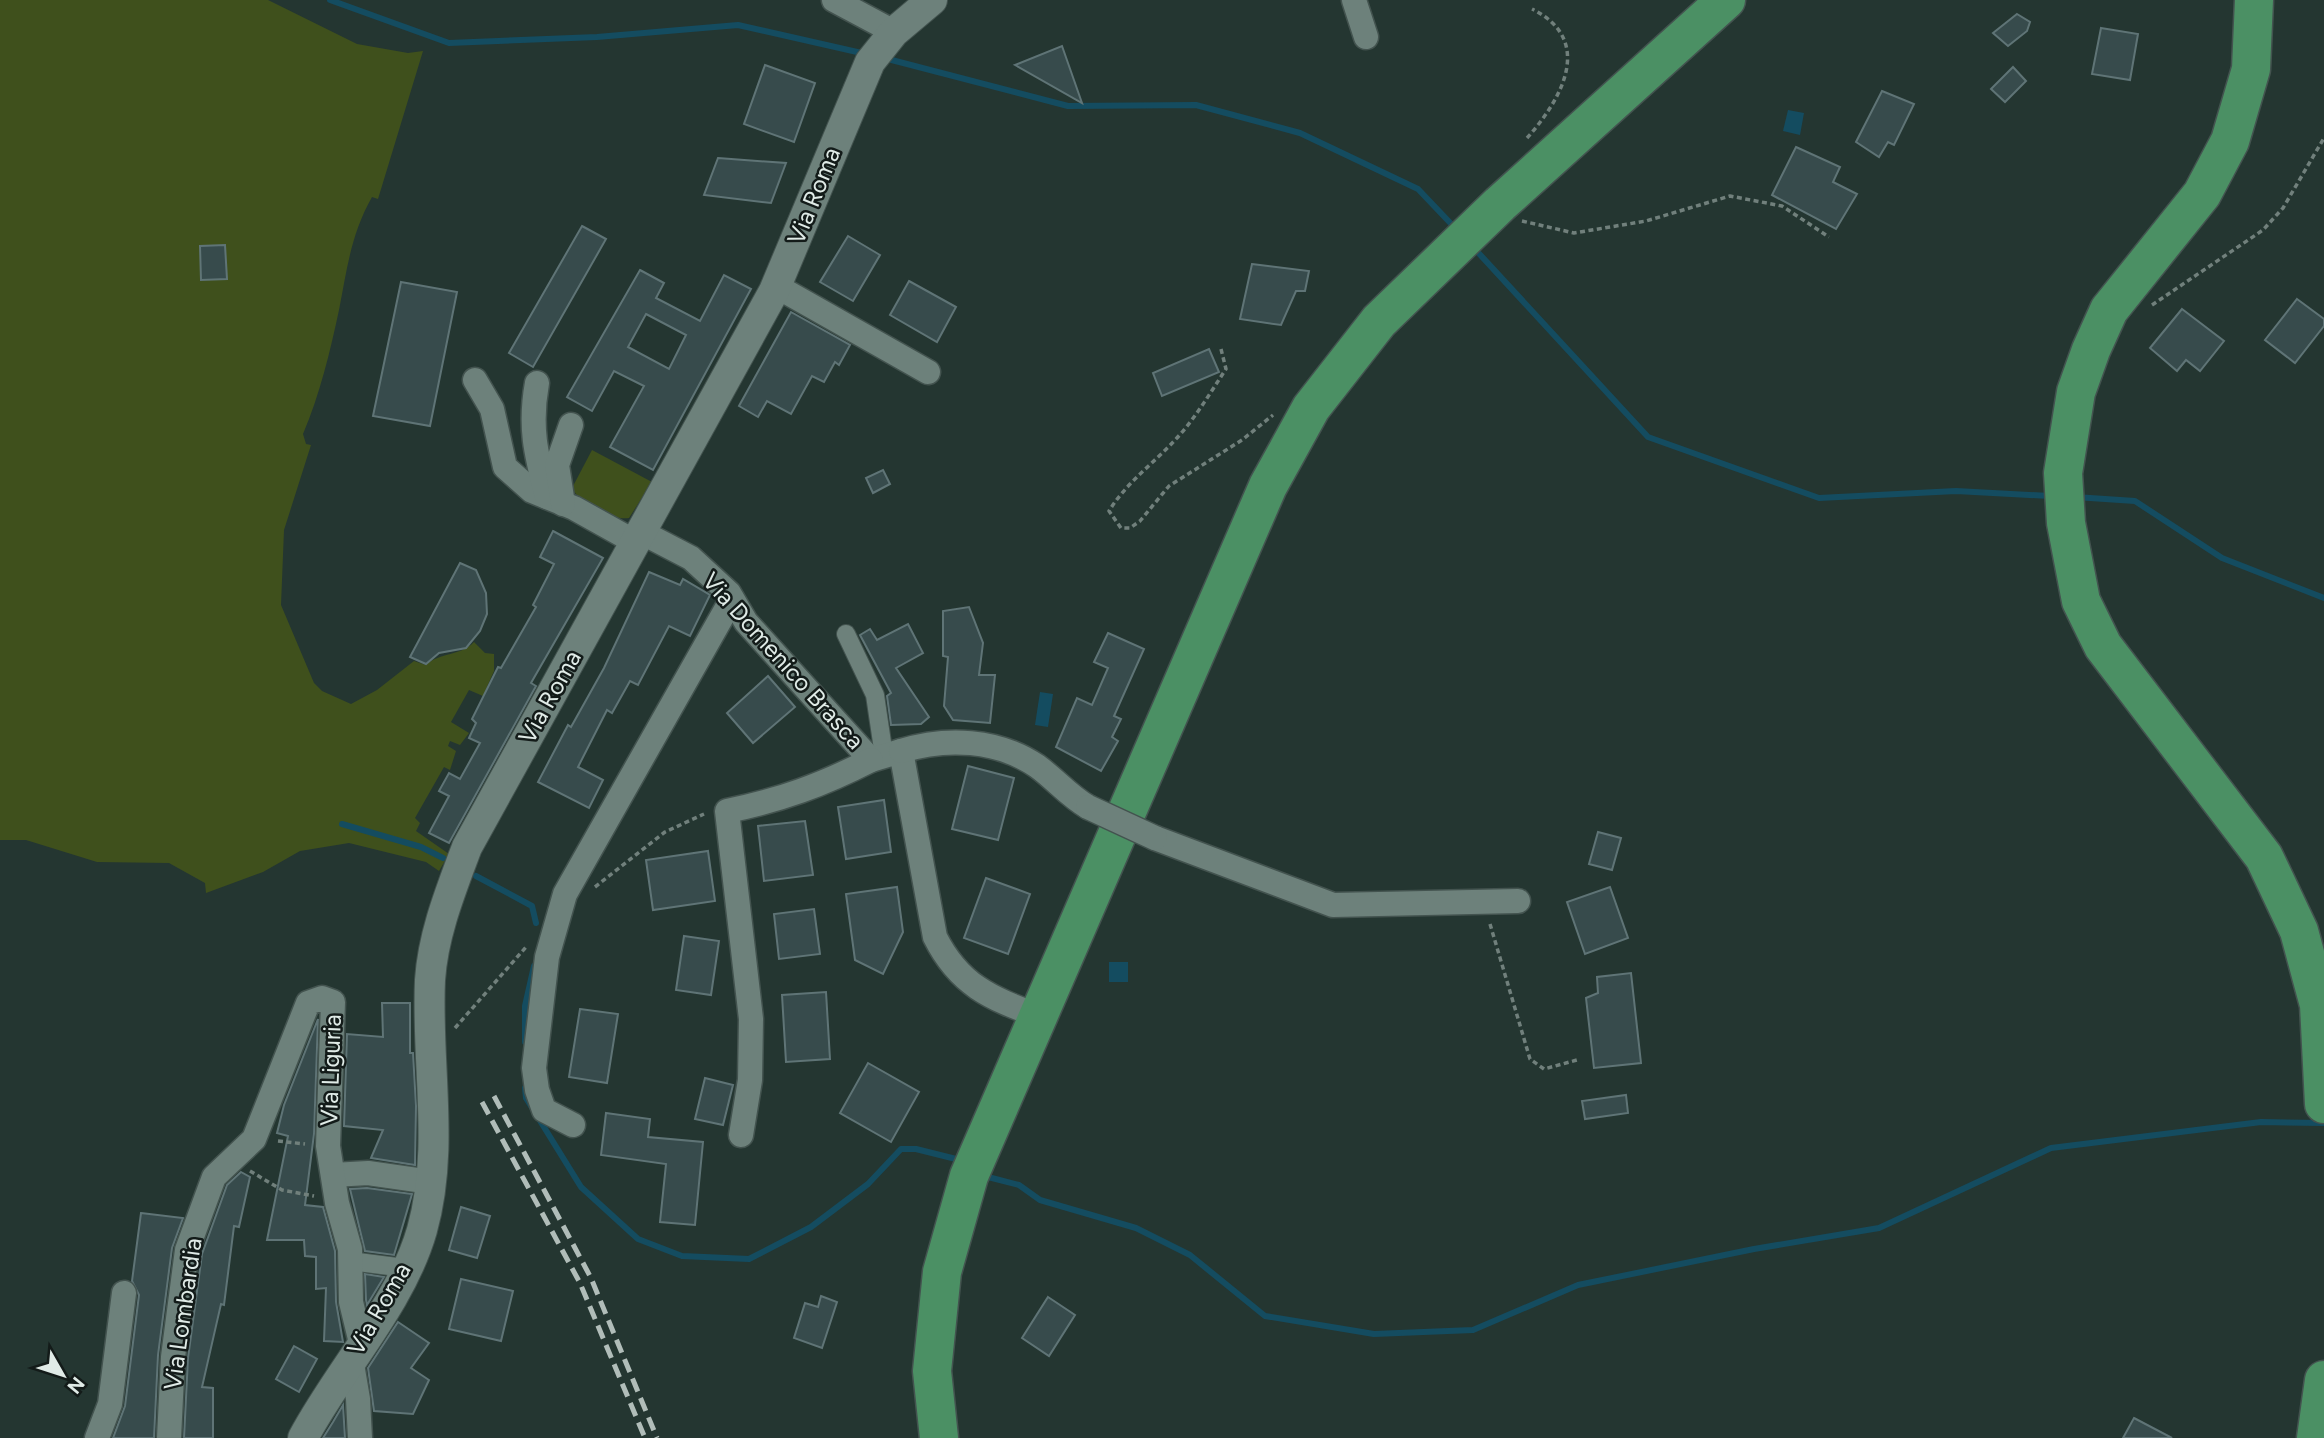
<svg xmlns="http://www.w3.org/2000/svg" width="2324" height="1438" viewBox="0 0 2324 1438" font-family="Figtree,sans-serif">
<rect width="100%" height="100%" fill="#243631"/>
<g fill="#3f501c">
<path d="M0,0H268L357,44L408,53L423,51L378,199L372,197C351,234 347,269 339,310C330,352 320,394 303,434L306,444L311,445L284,530L281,605L314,683L322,691L351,704L377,690L414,661L426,665C440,652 461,656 474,642L485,653L494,654V671L483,696L469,690L451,722L469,733L460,745L450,741L448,746L456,751L450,770L444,767L415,818L420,823L416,831L449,854L439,871L426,862L349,843L300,851L263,872L206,893L205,883L169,863L97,862L26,840H0Z"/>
<path d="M592,450L652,482L629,518C612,521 579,503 572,488Z"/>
</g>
<g fill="#144c60">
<polygon points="1788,110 1804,113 1800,135 1783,131"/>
<polygon points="1040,692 1053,694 1048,727 1035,725"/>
<rect x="1109" y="962" width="19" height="20"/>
</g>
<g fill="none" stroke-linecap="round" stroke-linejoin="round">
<g stroke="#144c60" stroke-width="6">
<polyline points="330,0 449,43 597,37 738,25 866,54"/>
<polyline points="884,58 1068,106 1196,105 1300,133 1418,189 1456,229"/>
<polyline points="1473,247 1648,437 1819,498 1956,491 2050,496"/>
<polyline points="2075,497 2135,501 2222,558 2324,598"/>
<polyline points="342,824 421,847 443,858"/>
<polyline points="476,876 532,906 536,923"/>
<polyline points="525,1042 525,1006 534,966"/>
<polyline points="525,1088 526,1098 581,1187 638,1239 682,1256 749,1259 811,1227 868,1184 901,1149 916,1149 956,1159"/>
<polyline points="988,1177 1019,1185 1040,1200 1136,1228 1190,1255 1265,1316 1374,1334 1473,1330 1578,1285 1754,1249 1879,1228 2051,1148 2261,1122 2324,1123"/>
</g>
</g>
<g fill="#374b4c" stroke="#5f7476" stroke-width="2" fill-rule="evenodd">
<polygon points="2017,14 2030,22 2027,31 2008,46 1993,33"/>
<polygon points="2101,28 2138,34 2130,80 2092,74"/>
<polygon points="1062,46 1082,103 1015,65"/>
<polygon points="765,65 815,83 794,142 744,124"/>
<polygon points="2013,67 2026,81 2005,102 1991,89"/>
<polygon points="1882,91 1914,104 1894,145 1888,142 1879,157 1856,142"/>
<polygon points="1796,147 1840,167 1833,182 1857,194 1836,229 1772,195"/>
<polygon points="718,158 786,163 771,203 704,195"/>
<polygon points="582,226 606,239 533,367 509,353"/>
<polygon points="848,236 880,255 853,301 820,282"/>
<polygon points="225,245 227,279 201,280 200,246"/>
<polygon points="1252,264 1309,271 1305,291 1296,291 1281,325 1240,319"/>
<path d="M640,270L664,283L656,298L700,321L724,275L751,289L653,470L610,447L644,386L614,371L592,411L567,397ZM646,314L686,335L669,369L628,347Z"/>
<polygon points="909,281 956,307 937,342 890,315"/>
<polygon points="401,282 457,292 430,426 373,416"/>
<polygon points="2297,299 2324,319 2324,326 2295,363 2265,340"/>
<polygon points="2182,309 2224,341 2200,371 2186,360 2177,371 2150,348"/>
<polygon points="791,312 850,345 839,365 835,362 824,382 812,376 791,414 767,401 758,417 739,406"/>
<polygon points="1209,349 1219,372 1162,396 1153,373"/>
<polygon points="883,470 890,484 873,493 866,478"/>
<polygon points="553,531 603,558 531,683 536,686 449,843 429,833 449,796 439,791 449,773 460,779 480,743 469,738 476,723 472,719 498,667 501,668 536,607 533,605 554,564 540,557"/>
<polygon points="460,563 476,570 486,593 487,614 480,631 466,648 439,653 426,664 410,657"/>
<polygon points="649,572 680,585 683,579 710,595 690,636 669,626 638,685 630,681 612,713 607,710 578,767 603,780 589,808 538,782 568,725 571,727 604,668"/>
<polygon points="969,607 983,643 979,675 995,675 990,723 953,720 944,706 948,657 943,656 943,611"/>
<polygon points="908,624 923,653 896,668 929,717 921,724 891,725 887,696 891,693 860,635 870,629 877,640"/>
<polygon points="1108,633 1144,649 1114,716 1121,719 1112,737 1118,741 1101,771 1056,747 1077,698 1092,705 1108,668 1094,662"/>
<polygon points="768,676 795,707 753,743 727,713"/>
<polygon points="968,766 1014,778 998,840 952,829"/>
<polygon points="884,800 891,852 846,859 838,807"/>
<polygon points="805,821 813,875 764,881 758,826"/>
<polygon points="1598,832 1621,838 1612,870 1589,864"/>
<polygon points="708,851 715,901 653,910 646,860"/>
<polygon points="986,878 1030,894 1008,954 964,938"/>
<polygon points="897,887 903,932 883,974 855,960 846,894"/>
<polygon points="1610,887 1628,938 1585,954 1567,902"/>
<polygon points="814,909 820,954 779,959 774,914"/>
<polygon points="684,936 719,941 711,995 676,990"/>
<polygon points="1631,973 1641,1063 1594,1068 1586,998 1598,993 1597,977"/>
<polygon points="826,992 830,1059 786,1062 782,995"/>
<polygon points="382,1003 410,1003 410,1053 413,1053 416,1106 415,1165 371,1158 383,1130 344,1126 347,1034 383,1037"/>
<polygon points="580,1009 618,1014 607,1083 569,1077"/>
<polygon points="318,1019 314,1134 305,1205 323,1207 335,1251 336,1302 343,1342 324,1341 326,1288 316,1289 316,1257 305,1256 304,1240 267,1240 288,1136 277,1133 284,1105"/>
<polygon points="868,1063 919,1092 891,1142 840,1113"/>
<polygon points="705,1078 733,1085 723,1125 695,1119"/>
<polygon points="1626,1095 1628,1113 1585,1119 1582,1101"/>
<polygon points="606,1113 650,1119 648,1137 703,1142 695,1225 660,1222 666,1164 601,1155"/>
<polygon points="241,1172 250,1177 239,1227 234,1226 224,1305 221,1304 202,1387 213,1388 213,1438 184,1438 188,1358 202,1254 227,1185"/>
<polygon points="367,1188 412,1194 394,1255 365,1251 350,1189"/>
<polygon points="461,1207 490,1216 477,1258 449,1250"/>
<polygon points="141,1213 183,1218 172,1248 158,1355 154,1438 113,1438 125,1406 139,1295 132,1281"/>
<polygon points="365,1274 384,1277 367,1305 366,1300"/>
<polygon points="461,1279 513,1291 501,1341 449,1329"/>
<polygon points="821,1296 837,1302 822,1348 794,1338 805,1303 818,1307"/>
<polygon points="1048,1297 1075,1315 1049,1356 1022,1338"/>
<polygon points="398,1322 429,1343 411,1368 429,1380 413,1414 374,1411 368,1368"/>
<polygon points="294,1346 317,1359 299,1392 276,1379"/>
<polygon points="343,1405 345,1438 323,1438 333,1422"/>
<polygon points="2134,1418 2172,1438 2123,1438"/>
</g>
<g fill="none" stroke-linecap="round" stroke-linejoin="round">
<defs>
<g id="pedestrian">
<polyline points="846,634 875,695 884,756"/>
<polyline points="350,1261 405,1268"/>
</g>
<g id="minor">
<polyline points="834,0 894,32"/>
<polyline points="1354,0 1366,37"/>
<polyline points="776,286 928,372"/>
<polyline points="475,380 492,409 505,467 532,491 574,508 635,542"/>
<path d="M537,383C529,427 536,454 547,497"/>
<polyline points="563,504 557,465 571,425"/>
<path d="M641,532L691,558L729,593L746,622L871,760L901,751L935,937C959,985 990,998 1039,1016"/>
<path d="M901,751C946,737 997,739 1037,766C1055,779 1069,796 1088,807"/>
<polyline points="1155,838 1333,905 1518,901"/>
<polyline points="573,1125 544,1110 537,1090 534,1068 547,957 565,894 732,599"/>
<path d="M741,1135L750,1080L751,1019L727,811C781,800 822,785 871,760"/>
<polyline points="333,1175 368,1173 431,1182"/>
<polyline points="351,1358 358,1399 360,1438"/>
<polyline points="97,1438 110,1404 124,1293"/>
<polyline points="169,1438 173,1357 187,1250 214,1177 254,1139 308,1003 322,998 333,1002 328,1146 337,1203 350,1249 351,1302 361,1343"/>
</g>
<path id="tertiary" d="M303,1438C339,1370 401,1304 422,1230C445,1148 426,1064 430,980C433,934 451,890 467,847L774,291L870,62L894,32L932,0"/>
<g id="primary">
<polyline points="2254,0 2251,69 2230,141 2202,194 2109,310 2091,350 2076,392 2063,473 2066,523 2081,601 2103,646 2264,857 2299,931 2319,1005 2324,1104"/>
<polyline points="939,1438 932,1371 942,1272 969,1176 1268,486 1311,408 1379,321 1500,204 1726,0"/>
<polyline points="2316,1438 2324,1380"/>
</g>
</defs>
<use href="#pedestrian" stroke="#43534f" stroke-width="20"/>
<use href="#minor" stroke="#43534f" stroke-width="27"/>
<use href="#tertiary" stroke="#43534f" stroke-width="32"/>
<use href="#primary" stroke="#43534f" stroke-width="41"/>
<g stroke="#71807c" stroke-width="3.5" stroke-dasharray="5 3.5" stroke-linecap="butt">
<path d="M1527,138C1562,99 1595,40 1532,9"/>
<polyline points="1522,221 1574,233 1646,221 1730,196 1782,206 1829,237"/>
<polyline points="2152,305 2263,230 2283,208 2324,138"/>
<path d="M1221,349L1226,369C1210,393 1195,419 1175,440C1154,463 1126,483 1109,511L1121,528H1130L1140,521L1169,486L1242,440L1273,415"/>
<polyline points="595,887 665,832 704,814"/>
<polyline points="1490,924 1530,1059 1544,1069 1577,1060"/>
<polyline points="455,1028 526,947"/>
<polyline points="278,1141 305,1144"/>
<polyline points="250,1171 282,1190 314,1196"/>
</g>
<use href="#pedestrian" stroke="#6d817b" stroke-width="18"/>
<use href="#minor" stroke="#6d817b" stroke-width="24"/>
<use href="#tertiary" stroke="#6d817b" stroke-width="30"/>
<use href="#primary" stroke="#4b9064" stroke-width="38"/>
<g stroke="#b1bdb9" stroke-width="5" stroke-dasharray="14 7" stroke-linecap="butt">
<polyline points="494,1096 591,1278 657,1438"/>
<polyline points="482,1102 580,1283 645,1438"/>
</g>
<defs>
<polyline id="minor-bridge" points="1088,807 1155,838"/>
</defs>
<use href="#minor-bridge" stroke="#43534f" stroke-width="27" stroke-linecap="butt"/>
<use href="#minor-bridge" stroke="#6d817b" stroke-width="24"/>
</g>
<g text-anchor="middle" stroke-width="5" stroke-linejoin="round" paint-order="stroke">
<g font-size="24" fill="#e0ebe7" stroke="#131b19">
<text transform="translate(814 196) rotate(-68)" y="8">Via Roma</text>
<text transform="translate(783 661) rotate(48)" y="8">Via Domenico Brasca</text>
<text transform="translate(550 697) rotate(-61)" y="8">Via Roma</text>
<text transform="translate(331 1070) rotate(-88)" y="8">Via Liguria</text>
<text transform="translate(379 1309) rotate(-60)" y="8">Via Roma</text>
<text transform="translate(183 1314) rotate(-82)" y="8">Via Lombardia</text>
</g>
</g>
<g transform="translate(63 1375) rotate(129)" stroke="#131b19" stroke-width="5" paint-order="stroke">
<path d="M0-5L12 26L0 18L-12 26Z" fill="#e0ebe7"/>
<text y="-10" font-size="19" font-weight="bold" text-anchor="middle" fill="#e0ebe7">N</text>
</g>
</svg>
